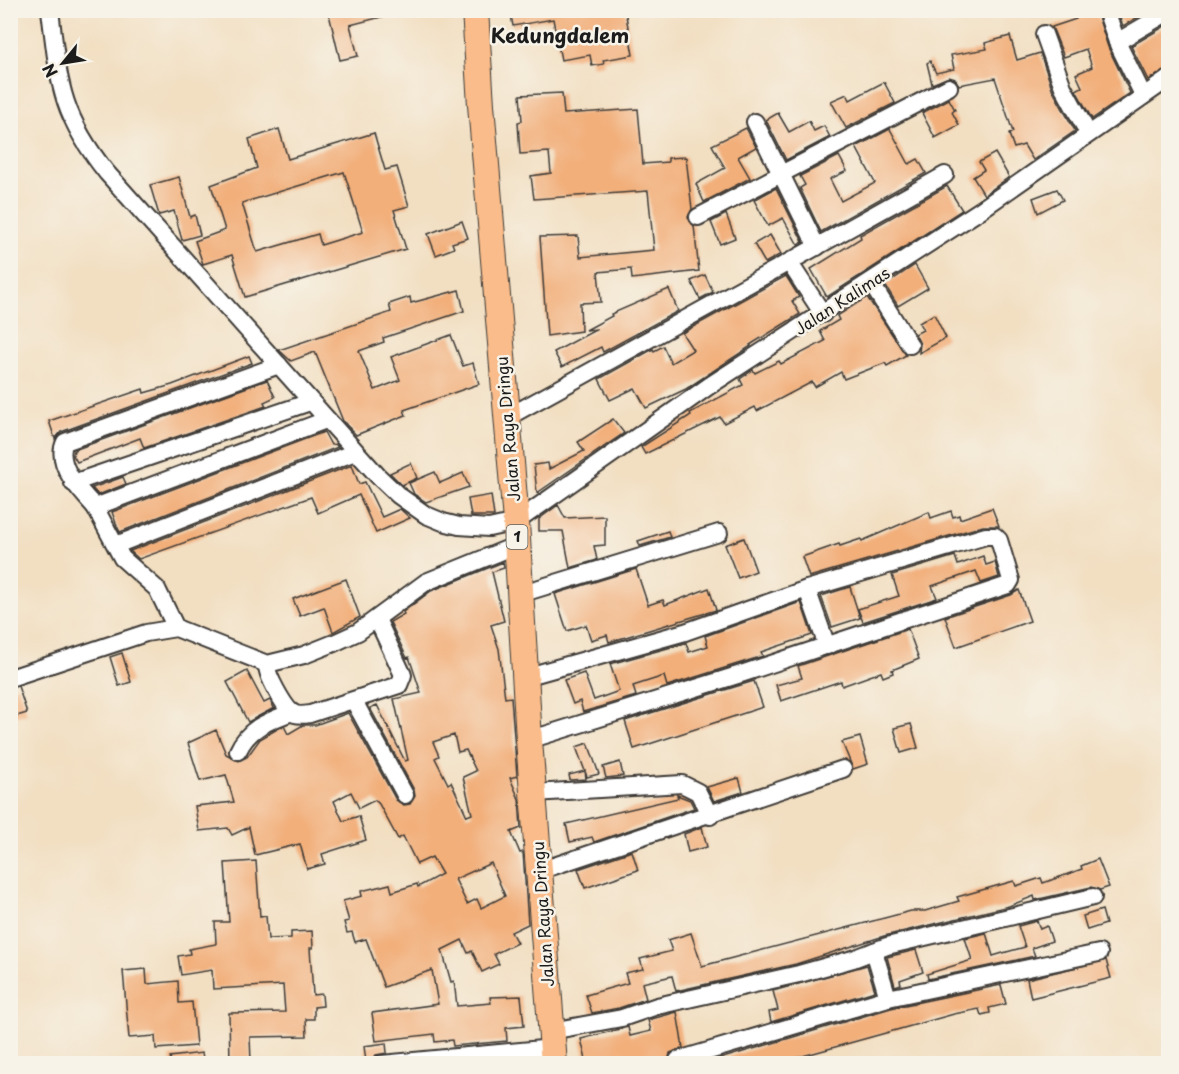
<svg xmlns="http://www.w3.org/2000/svg" width="1179" height="1074" viewBox="0 0 1179 1074" font-family="'Playpen Sans',sans-serif">
<rect width="100%" height="100%" fill="#f7f3e8"/>
<filter id="ink" filterUnits="userSpaceOnUse"><feTurbulence type="fractalNoise" baseFrequency=".0167" numOctaves="2"/><feDisplacementMap in="SourceGraphic" scale="12" xChannelSelector="R" yChannelSelector="G"/><feConvolveMatrix kernelMatrix="1 2 1 2 8 2 1 2 1" color-interpolation-filters="sRGB"/></filter>
<filter id="wash" filterUnits="userSpaceOnUse"><feTurbulence type="fractalNoise" baseFrequency=".008" numOctaves="4" result="noise"/><feDisplacementMap in="SourceGraphic" scale="24" xChannelSelector="R" yChannelSelector="G"/><feGaussianBlur stdDeviation="1.35" result="paint"/><feColorMatrix in="noise" values="0 0 0 0 0 0 0 0 0 0 0 0 0 0 0 0 0 1.4 0 .05"/><feComposite in="paint" operator="in"/></filter>
<g filter="url(#wash)">
<rect width="100%" height="100%" fill="#f2dfc2"/>
<g id="blocks">
<g fill="#f2af7a" fill-rule="evenodd">
<polygon points="328,10 393,10 393,14 350,25 358,56 340,60"/>
<polygon points="510,10 625,10 633,55 603,60 604,64 592,66 590,55 561,60 553,19 513,26"/>
<polygon points="1074,10 1096,10 1108,47 1130,93 1092,119 1076,90 1082,87 1076,74 1092,67 1086,49 1064,57 1052,27 1076,19"/>
<polygon points="1117,10 1150,10 1123,26"/>
<polygon points="1165,26 1168,26 1168,69 1148,80 1131,46"/>
<polygon points="1010,36 1017,60 1040,53 1053,91 1075,131 1033,160 1024,145 1014,148 1009,134 1013,132 995,78 959,85 955,79 949,77 932,84 927,63 930,61 936,73 954,69 951,55 987,49 985,43"/>
<polygon points="884,82 895,103 846,128 831,101 847,94 850,100"/>
<polygon points="562,93 564,114 638,109 643,164 668,162 668,158 686,157 692,209 688,217 694,226 699,271 632,279 631,269 598,272 601,302 580,303 581,331 547,336 540,237 578,236 580,257 654,250 648,191 534,199 531,176 551,173 549,152 520,154 518,122 522,121 520,95"/>
<polygon points="949,99 955,110 952,112 959,125 935,138 922,113"/>
<polygon points="778,113 789,132 809,121 814,131 824,126 830,137 786,160 766,120"/>
<polygon points="746,128 756,147 738,157 750,178 704,202 696,184 725,168 712,145"/>
<path d="M279,129L288,159L374,133L385,170L397,167L409,206L394,210L406,249L245,297L232,255L203,264L195,241L225,230L211,185L257,168L249,139ZM344,172L363,232L321,245L318,234L257,252L242,203Z"/>
<polygon points="890,129 909,164 918,159 926,173 821,232 800,188 805,185 800,176 839,156 847,171 830,179 841,201 875,183 856,147"/>
<polygon points="995,153 1009,177 984,195 973,177 984,170 979,162"/>
<polygon points="179,177 190,217 195,215 200,235 182,240 174,211 159,215 150,185"/>
<polygon points="947,186 962,210 827,297 811,269 861,238 860,235"/>
<polygon points="776,188 803,242 798,245 783,218 768,226 754,200"/>
<polygon points="1057,189 1063,200 1038,213 1033,198"/>
<polygon points="726,214 735,238 720,244 711,222"/>
<polygon points="462,221 468,238 452,243 454,248 436,255 428,234"/>
<polygon points="770,235 781,254 765,263 754,244"/>
<polygon points="915,265 928,288 898,306 885,285"/>
<polygon points="705,275 713,292 700,299 691,281"/>
<polygon points="786,276 799,297 792,301 800,314 750,345 751,346 686,389 646,408 635,388 610,400 599,379 653,349 654,351 663,346 671,363 693,350 682,333"/>
<polygon points="669,289 678,311 603,352 601,347 562,367 554,352 597,329 586,330 612,316 611,314"/>
<polygon points="459,290 464,311 383,338 384,342 359,351 375,390 400,380 391,357 451,335 463,366 473,363 479,384 404,410 406,415 356,435 343,421 315,352 291,361 279,350 391,312 389,304 410,297 411,303"/>
<polygon points="867,297 906,355 887,366 885,363 844,379 841,372 815,387 812,382 757,411 755,407 724,423 720,417 645,454 641,447 691,415 690,413 743,385 740,379 753,370 755,373 779,361 781,364 825,341 820,331 839,320 837,316"/>
<polygon points="934,314 946,338 919,353 920,344 915,334 923,330 919,323"/>
<polygon points="249,356 252,363 61,432 55,439 49,421 143,389 144,393 172,385"/>
<polygon points="267,380 275,397 264,402 266,406 144,448 140,438 77,462 73,455 74,450"/>
<polygon points="613,419 624,433 537,493 534,465 548,463 549,469 584,451 578,442"/>
<polygon points="324,432 331,445 335,444 338,447 120,532 117,526 112,512"/>
<polygon points="411,463 417,478 402,485 390,473"/>
<polygon points="352,465 359,484 365,482 382,517 400,509 410,518 376,533 359,495 318,513 311,497 139,559 130,551"/>
<polygon points="435,472 440,483 463,473 469,487 426,502 414,494 409,483"/>
<polygon points="123,477 126,484 98,495 92,488"/>
<polygon points="491,495 494,516 471,516 468,499"/>
<polygon points="558,505 565,518 605,516 605,545 594,546 597,560 570,568 563,531 539,531 539,519"/>
<polygon points="992,508 999,526 983,526 809,577 802,557 839,544 840,546 861,539 862,541 929,512 931,518 951,511 953,517 959,515 960,519"/>
<polygon points="668,531 670,537 640,546 638,541"/>
<polygon points="744,538 756,571 738,578 725,545"/>
<polygon points="955,556 958,565 983,556 986,565 995,562 999,577 981,583 976,571 932,586 937,598 863,622 858,609 899,596 892,575"/>
<path d="M503,562L504,568L492,572L504,621L491,625L499,649L505,698L511,697L517,776L510,778L519,799L521,828L511,832L520,853L523,852L528,924L511,932L517,943L494,954L499,964L482,972L472,951L468,953L462,940L442,950L451,982L454,981L457,1006L491,1003L490,997L521,996L524,1026L506,1028L507,1041L453,1046L452,1040L435,1042L434,1034L376,1041L372,1013L438,1004L432,970L384,987L366,939L355,942L352,932L347,933L344,922L349,921L343,901L362,896L361,891L390,884L392,892L417,884L418,887L442,874L432,857L417,864L403,836L398,839L379,804L375,800L359,808L351,792L334,801L343,821L359,816L366,840L322,854L325,864L307,869L300,844L255,855L249,827L232,835L228,828L199,831L195,806L234,802L226,775L200,781L188,743L216,730L226,754L239,761L247,757L260,739L279,728L284,726L288,734L303,725H315L348,713L396,800L404,805L410,804L415,796L414,790L370,708L377,705L405,761L408,760L394,699L421,693L409,657L407,658L390,622L404,614L403,612L431,591ZM454,735L458,752L466,750L476,771L463,777L472,814L467,816L451,782L448,784L435,758L439,756L433,742ZM491,863L505,896L481,908L477,899L467,904L455,879Z"/>
<polygon points="636,569 648,605 663,600 665,605 709,588 716,610 609,642 607,635 591,640 586,625 567,631 555,594"/>
<polygon points="346,579 360,617 333,632 324,607 300,616 293,599"/>
<polygon points="850,587 860,618 832,627 821,596"/>
<polygon points="1019,590 1030,621 956,647 945,617 1011,595"/>
<polygon points="801,602 812,635 761,652 763,656 667,686 664,676 633,686 636,696 583,712 580,701 573,704 564,680 584,673 594,700 619,691 610,664 686,643 689,652 708,646 705,636"/>
<polygon points="908,629 919,659 892,670 893,673 883,677 881,672 842,686 841,681 781,701 776,685 802,678 798,666"/>
<polygon points="122,653 131,682 119,686 110,657"/>
<polygon points="247,671 264,703 270,700 274,708 248,722 227,682"/>
<polygon points="754,681 763,707 634,749 625,721"/>
<polygon points="18,686 27,713 10,718 10,688"/>
<polygon points="911,724 918,748 901,753 894,728"/>
<polygon points="860,737 868,764 853,769 842,742"/>
<polygon points="588,743 599,774 587,777 585,771 586,779 570,780 569,775 585,771 576,747"/>
<polygon points="620,762 623,776 606,778 603,767"/>
<polygon points="739,778 743,792 714,801 707,787"/>
<polygon points="677,795 690,800 694,808 594,842 592,837 570,842 566,824 678,798"/>
<polygon points="702,827 707,847 688,852 684,834"/>
<polygon points="632,851 638,870 585,888 578,869"/>
<polygon points="1098,859 1109,887 1100,890 1091,887 1035,900 1034,896 1009,906 884,936 796,964 676,991 672,976 642,983 646,999 619,1008 592,1013 586,995 628,983 625,973 643,969 640,959 672,951 668,940 691,933 702,966 911,911 925,911 959,901 957,897 1014,881 1016,886 1041,878 1043,883 1082,869 1081,866"/>
<polygon points="256,861 260,917 266,916 268,939 291,938 291,932 312,931 313,948 310,948 313,995 322,994 323,1006 314,1007 314,1019 306,1019 307,1036 250,1037 251,1062 230,1062 229,1013 285,1012 283,985 213,989 212,970 181,975 178,956 190,954 189,949 216,944 215,922 229,922 225,863"/>
<polygon points="1102,910 1106,924 1087,930 1083,916"/>
<polygon points="1037,921 1040,929 1047,926 1052,941 1032,948 1035,956 928,979 927,974 972,960 965,938 986,933 993,956 1003,953 1025,947 1018,926"/>
<polygon points="916,950 923,972 900,980 901,984 895,986 887,957"/>
<polygon points="1106,960 1111,978 1031,998 1027,979"/>
<polygon points="867,965 875,991 771,1022 769,1012 778,1010 773,991"/>
<polygon points="146,969 147,984 178,981 179,1003 192,1002 196,1046 156,1049 155,1036 129,1038 123,971"/>
<polygon points="1001,985 1006,1004 989,1008 990,1013 981,1015 979,1009 954,1014 774,1064 703,1064 891,1008"/>
<polygon points="677,1012 683,1048 670,1053 668,1064 587,1064 581,1039 628,1027 630,1036 651,1031 648,1020"/>
<polygon points="386,1043 387,1053 376,1055 372,1061 366,1062 364,1046"/>
<polygon points="202,1053 204,1064 171,1064 170,1057"/>
</g>
</g>
</g>
<g filter="url(#ink)">
<use href="#blocks" fill-opacity="0" stroke="#3c3935" stroke-width="1.5"/>
<g fill="none" stroke-linecap="round" stroke-linejoin="round">
<defs>
<g id="minor">
<path d="M50,10C59,83 60,114 107,173L378,476L398,495L426,515L443,522L459,526L489,528L516,522L709,386L979,211L1168,79"/>
<polyline points="1106,10 1117,42"/>
<polyline points="1044,34 1063,87 1088,133"/>
<polyline points="1143,95 1117,42 1168,12"/>
<polyline points="755,122 781,174 949,87"/>
<polyline points="698,217 781,174 817,247"/>
<polyline points="789,262 945,175"/>
<polyline points="871,283 910,345"/>
<polyline points="506,418 789,262 823,314"/>
<polyline points="73,483 310,402"/>
<path d="M95,507C81,492 54,464 65,442L279,365"/>
<polyline points="116,545 355,452"/>
<polyline points="807,589 827,646"/>
<polyline points="520,594 719,533"/>
<polyline points="176,628 157,589 122,558 95,507 326,420"/>
<path d="M267,664C266,675 283,704 291,712C296,716 304,715 310,714L399,685L403,675L377,619"/>
<polyline points="525,677 685,632 807,589 986,536 995,536 999,540 1011,580 1008,585 741,674 529,740"/>
<polyline points="10,678 146,633 176,628 267,664 304,655 334,643 358,632 426,582 517,545"/>
<polyline points="354,701 405,795"/>
<path d="M238,751C249,727 269,721 292,712"/>
<polyline points="534,793 682,784 698,792 710,816"/>
<polyline points="539,871 843,769"/>
<polyline points="874,951 888,998"/>
<polyline points="551,1031 622,1018 657,1006 799,974 853,959 887,946 1093,897"/>
<polyline points="678,1060 888,998 1099,953"/>
<polyline points="382,1064 553,1048"/>
</g>
<polyline id="highway" points="475,10 481,105 516,522 529,740 554,1064"/>
</defs>
<use href="#minor" stroke="#3c3935" stroke-width="20"/>
<use href="#highway" stroke="#3c3935" stroke-width="28"/>
<use href="#minor" stroke="#fff" stroke-width="16"/>
<use href="#highway" stroke="#f9bc8a" stroke-width="26"/>
</g>
</g>
<g text-anchor="middle" stroke-width="5" stroke-linejoin="round" paint-order="stroke">
<rect fill="#f7f3e8" stroke="#5e5c59" stroke-width="1.5" x="506.5" y="525" width="21" height="24" rx="4.5"/>
<g font-size="15" font-weight="bold" fill="#1c1c1c">
<text x="517" y="542">1</text>
</g>
<g font-size="16" fill="#1c1c1c" stroke="#f7f3e8">
<text transform="translate(842 301) rotate(-33)" y="6">Jalan Kalimas</text>
<text transform="translate(508 429) rotate(-95)" y="6">Jalan Raya Dringu</text>
<text transform="translate(543 914) rotate(-94)" y="6">Jalan Raya Dringu</text>
</g>
<g font-size="20" font-weight="bold" fill="#1c1c1c" stroke="#f7f3e8">
<text x="560" y="43">Kedungdalem</text>
</g>
</g>
<rect width="1179" height="1074" fill="none" stroke="#f7f3e8" stroke-width="36"/>
<g transform="translate(63 63) rotate(240)" stroke="#f7f3e8" stroke-width="4.5" paint-order="stroke">
<path d="M0-4.5L10 22L0 15L-10 22Z" fill="#1c1c1c"/>
<text y="-9" font-size="16" font-weight="bold" text-anchor="middle" fill="#1c1c1c">N</text>
</g>
</svg>
